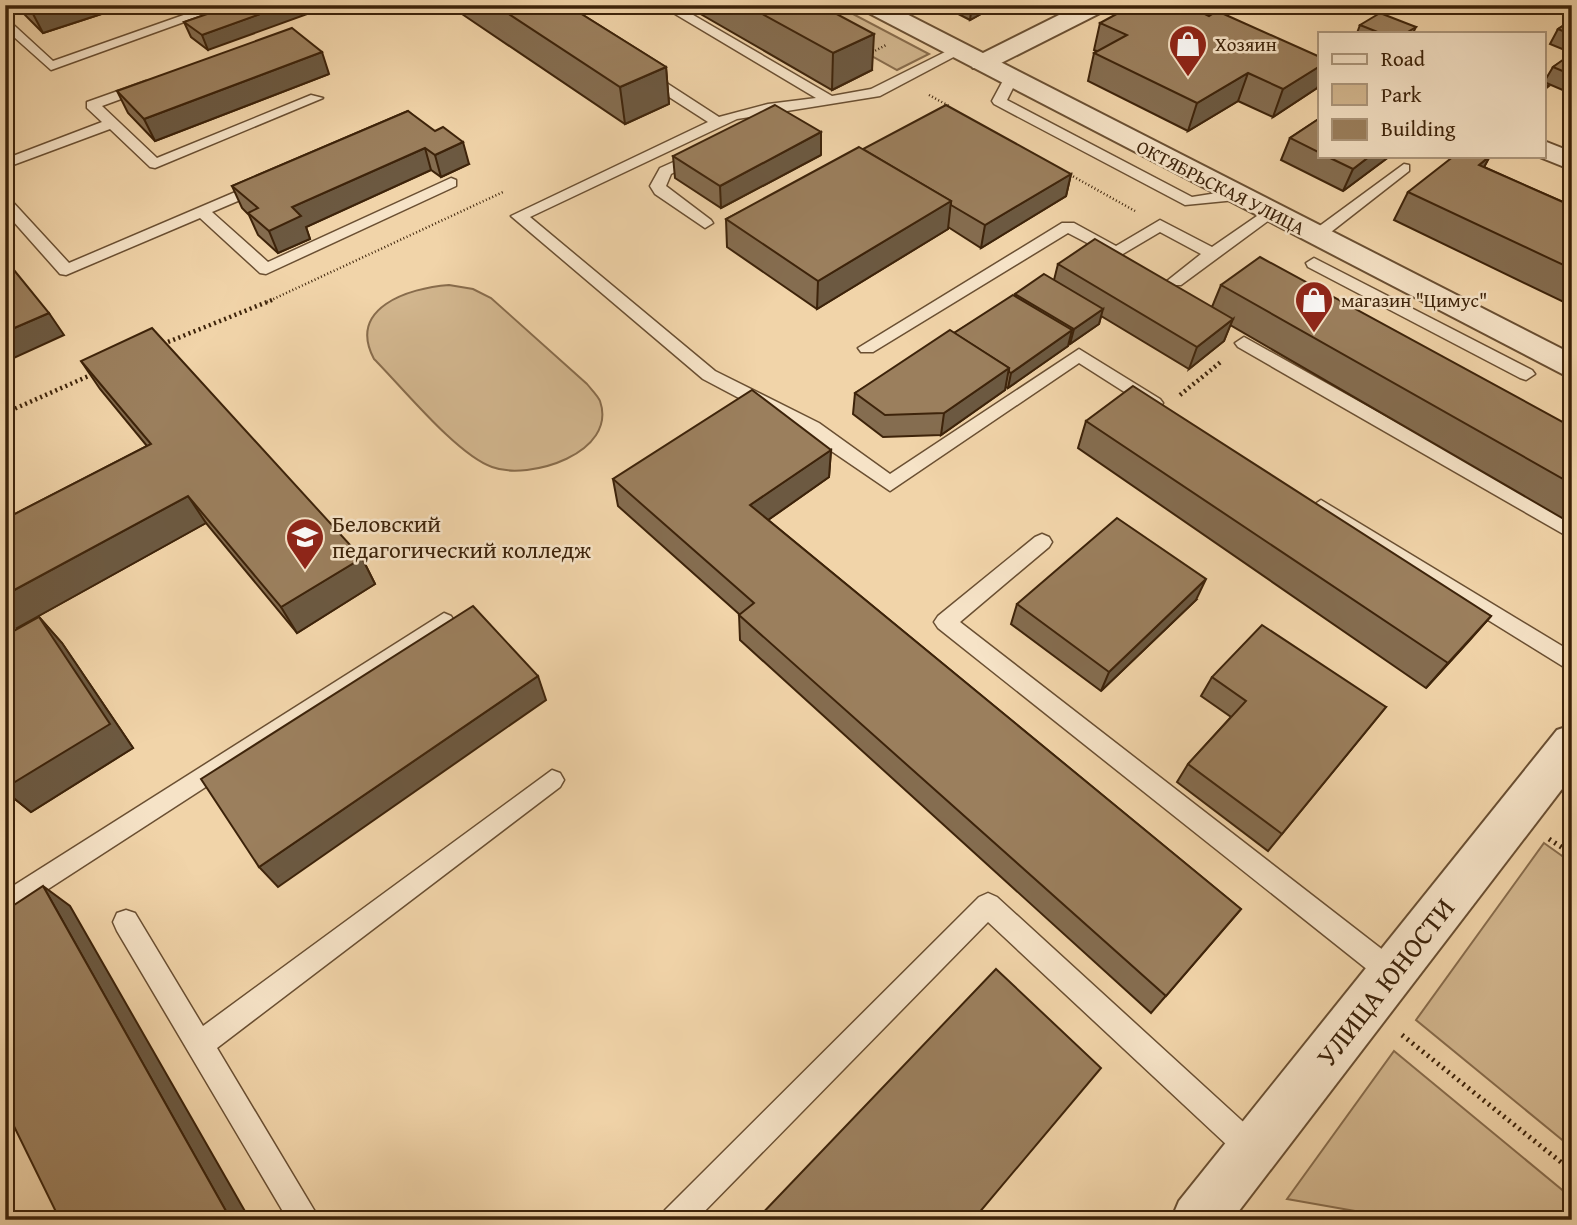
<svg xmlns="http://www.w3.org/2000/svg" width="1577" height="1225" viewBox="0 0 1577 1225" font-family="'Gentium Book Plus',serif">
<rect width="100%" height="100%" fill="#f1d4a9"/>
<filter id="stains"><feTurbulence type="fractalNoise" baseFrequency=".00286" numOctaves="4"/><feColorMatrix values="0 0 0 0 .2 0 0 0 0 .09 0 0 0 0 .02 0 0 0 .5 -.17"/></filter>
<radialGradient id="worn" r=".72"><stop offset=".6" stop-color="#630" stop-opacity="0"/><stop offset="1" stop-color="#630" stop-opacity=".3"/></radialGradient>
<g fill="#d2b68e" stroke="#886c4c" stroke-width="2">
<polygon points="780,5 836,5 929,54 897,70"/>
<path d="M449,285L473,289L491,298L587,384C591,389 598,396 600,401C618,453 529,481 492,467C457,455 402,387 374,359C347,308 408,288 449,285Z"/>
<polygon points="1544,843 1572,863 1572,1148 1416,1020"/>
<polygon points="1394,1051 1572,1198 1561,1220 1406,1220 1287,1199"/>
</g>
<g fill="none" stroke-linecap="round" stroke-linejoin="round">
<defs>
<g id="service">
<polygon points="212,5 231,5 51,70 5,29 5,17 53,61"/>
<polygon points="660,5 676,5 832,96 871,89 953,48 965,51 880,96 737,119 530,217 715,371 819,423 890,474 1079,349 1160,399 1163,403 1160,407 1148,407 1079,363 890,491 805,433 703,379 511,216 708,122 638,77 638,71 648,71 719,117 768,104 816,98"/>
<polygon points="1011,74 1018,78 1007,100 1192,197 1236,190 1244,195 1236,200 1185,205 994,104 992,101 1006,75"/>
<polygon points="146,81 151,82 151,88 102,106 157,158 311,95 323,98 155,168 150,167 110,129 5,168 5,159 102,122 87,108 87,102"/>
<polygon points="698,151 705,155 703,158 671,174 666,186 711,220 713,223 705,228 655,194 650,186 660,168"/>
<polygon points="1404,164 1409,165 1409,171 1322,239 1310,239 1310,233"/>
<polygon points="451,178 456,180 456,186 266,274 260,273 200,218 66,275 60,274 5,212 5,197 10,199 69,263 261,181 269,186 266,189 212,212 268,262"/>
<polygon points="1270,207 1276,209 1276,215 1181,285 1169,285 1167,281 1201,254 1160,232 1116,258 1068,233 873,352 861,352 858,348 1062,223 1074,223 1116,246 1160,220 1212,247"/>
<polygon points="1314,258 1532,370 1535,374 1526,380 1520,378 1308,267 1306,263"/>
<polygon points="1244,337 1572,521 1572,539 1238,347 1235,343"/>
<polygon points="1321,500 1572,652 1572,672 1314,512 1311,507"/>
<polygon points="1042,534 1049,537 1052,542 1049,547 960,622 1401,964 1405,973 1401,982 1392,986 1383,982 938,628 934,622 938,616 1035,537"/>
<polygon points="444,613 451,616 455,622 451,628 5,917 5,891"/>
<polygon points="552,770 560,773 564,780 560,787 217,1048 320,1220 288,1220 117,931 113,922 117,913 126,910 135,913 203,1026"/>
<polygon points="988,893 997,897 1263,1140 1267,1150 1263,1160 1253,1164 1243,1160 988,922 696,1220 660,1220 665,1210 979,897"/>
</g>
<g id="minor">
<polygon points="1079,5 1110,5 1106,10 991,68 973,68 970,63 973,58"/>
<polygon points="1544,141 1572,152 1572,170 1537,156 1544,156"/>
<polygon points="1572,725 1572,776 1232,1220 1171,1220 1179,1201 1557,730"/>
</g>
<polygon id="tertiary" points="859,5 889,5 1572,354 1572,379 863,10"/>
</defs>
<use href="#service" stroke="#6a4f32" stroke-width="3"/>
<use href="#minor" stroke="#6a4f32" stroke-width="4"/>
<use href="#tertiary" stroke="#6a4f32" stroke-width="4"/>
<g stroke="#3d230a" stroke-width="2.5" stroke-dasharray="1 2.5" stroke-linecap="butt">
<polyline points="869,54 886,45"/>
<polyline points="929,95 949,106"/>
<polyline points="1067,173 1135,211"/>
<polyline points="267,302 503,192"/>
</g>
<g stroke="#3d230a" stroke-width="4.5" stroke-dasharray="2 3.5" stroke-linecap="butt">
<polyline points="163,344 272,300"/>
<polyline points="1180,395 1222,361"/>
<polyline points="5,413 93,374"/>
</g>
<g stroke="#3d230a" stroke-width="5" stroke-dasharray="2 4.5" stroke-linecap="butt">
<polyline points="1549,839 1572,854"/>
<polyline points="1402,1035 1572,1171"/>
<polyline points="1265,1213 1308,1220"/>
</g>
<use href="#service" fill="#f6e3c7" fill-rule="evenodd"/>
<use href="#minor" fill="#f6e3c7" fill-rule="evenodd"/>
<use href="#tertiary" fill="#f6e3c7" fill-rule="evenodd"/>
</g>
<g fill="#856d50" stroke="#3d230a" stroke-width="2">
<polygon points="19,5 129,5 43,33 23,13"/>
<polygon points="233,5 208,50 191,37 184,22"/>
<polygon points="455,5 567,5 666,67 669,104 625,124 456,10"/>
<polygon points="685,5 820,5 872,70 832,90"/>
<polygon points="941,5 997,5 970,20"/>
<polygon points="1204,5 1243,5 1225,15"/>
<polygon points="1572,20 1572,53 1550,44 1558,29"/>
<polygon points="1100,23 1317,88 1273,117 1238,101 1188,131 1088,81 1094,53 1097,51 1094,50"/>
<polygon points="1360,25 1416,27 1413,33 1357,33"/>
<polygon points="1572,55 1572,94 1544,82 1553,67"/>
<polygon points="329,74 155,141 128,113 117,91"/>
<polygon points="408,111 469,164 441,177 431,170 306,227 310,239 278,253 258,235 249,215 242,208 232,186"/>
<polygon points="1320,118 1320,156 1390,156 1343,191 1281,160 1290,138"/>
<polygon points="863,149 1071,174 1066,196 981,248 948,227 948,229 817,309 727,247 726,219"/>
<polygon points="821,155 721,208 675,178 673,156"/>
<polygon points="1490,156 1484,167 1572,206 1572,306 1394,220 1408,192"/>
<polygon points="1058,264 1212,307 1221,285 1572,427 1572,519 1569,522 1230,325 1224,341 1189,369 1101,316 1099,324 1070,344 1068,343 1068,346 1008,388 1005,387 1005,390 941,435 883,437 853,414 855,393 1015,296 1015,294 1054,280"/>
<polygon points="81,361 362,558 375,584 297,633 206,523 17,628 18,629 39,617 62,643 133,748 31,812 5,791 5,519 147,446 100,389"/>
<polygon points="1086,421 1491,616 1426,688 1078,448"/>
<polygon points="831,450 829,477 768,520 1241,909 1151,1013 740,640 739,614 618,506 613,479"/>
<polygon points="1196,600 1101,691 1011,624 1017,604"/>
<polygon points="1212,677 1386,707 1268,851 1177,782 1188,764 1231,717 1201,696"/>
</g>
<g fill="#6c5941" stroke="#3d230a" stroke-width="2">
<polygon points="52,5 129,5 43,33 32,12"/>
<polygon points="285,5 332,5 208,50 202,35"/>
<polygon points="972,5 997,5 970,20"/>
<polygon points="1228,5 1243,5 1225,15"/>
<polygon points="874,34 872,70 832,90 833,53"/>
<polygon points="322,52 329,74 155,141 144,119"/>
<polygon points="1320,66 1320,83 1317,88 1273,117 1283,89"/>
<polygon points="666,67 669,104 625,124 620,87"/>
<polygon points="1248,73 1238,101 1188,131 1197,103"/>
<polygon points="821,132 821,155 721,208 720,186"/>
<polygon points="463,142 469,164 441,177 435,155"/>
<polygon points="425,148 431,170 306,227 310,239 278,253 269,231 292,207"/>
<polygon points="1370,156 1390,156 1343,191 1353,169"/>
<polygon points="1490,156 1475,184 1479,165"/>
<polygon points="1071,174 1066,196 981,248 985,225"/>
<polygon points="951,201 948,229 817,309 818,281"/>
<polygon points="1103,309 1099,324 1070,344 1074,329"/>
<polygon points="49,313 64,335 5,362 5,332"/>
<polygon points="1233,319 1224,341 1189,369 1197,347"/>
<polygon points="1072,330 1068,346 1008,388 1011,373"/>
<polygon points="1009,368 1005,390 941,435 944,413"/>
<polygon points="831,450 829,477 751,532 750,505"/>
<polygon points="188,496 206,523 17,628 36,657 12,632 5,622 5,595"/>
<polygon points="362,558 375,584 297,633 281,607"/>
<polygon points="1206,579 1196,600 1101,691 1109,672"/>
<polygon points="1491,616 1469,641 1426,688 1448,663"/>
<polygon points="39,617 62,643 133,748 31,812 5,791 5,788"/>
<polygon points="538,676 546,700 278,887 259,867"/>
<polygon points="43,886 70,906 250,1220 231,1220"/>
</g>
<g fill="#9b7f5d" stroke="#3d230a" stroke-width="2">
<polygon points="25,5 52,5 32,12"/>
<polygon points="233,5 285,5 202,35 184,22"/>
<polygon points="495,5 567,5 666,67 620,87"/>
<polygon points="746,5 820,5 874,34 833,53"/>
<polygon points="1133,5 1186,5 1209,16 1217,11 1320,57 1320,66 1283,89 1248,73 1197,103 1094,53 1127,35 1100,23"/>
<polygon points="1380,13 1416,27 1406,33 1380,33 1360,25"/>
<polygon points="1572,20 1572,35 1558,29"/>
<polygon points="292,28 322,52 144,119 117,91"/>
<polygon points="1571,54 1572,55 1572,75 1553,67"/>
<polygon points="1544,84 1549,86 1544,90"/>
<polygon points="775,105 821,132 720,186 673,156"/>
<polygon points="946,105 1071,174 985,225 951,205 951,201 863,149"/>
<polygon points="408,111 435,131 443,127 463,142 435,155 425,148 292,207 301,216 269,231 248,213 258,208 232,186"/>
<polygon points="1320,118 1320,153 1290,138"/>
<polygon points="859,147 951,201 818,281 726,219"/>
<polygon points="1326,156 1370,156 1353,169"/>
<polygon points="1454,156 1490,156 1479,165 1572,206 1572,269 1408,192"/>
<polygon points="1095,239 1233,319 1197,347 1058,264"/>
<polygon points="1260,257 1572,427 1572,484 1221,285"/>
<polygon points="5,259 49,313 5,332"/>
<polygon points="1044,274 1103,309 1074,329 1015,294"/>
<polygon points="1013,295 1072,330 1011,373 1009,372 1009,368 954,333"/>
<polygon points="152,328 362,558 281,607 188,496 5,595 5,519 151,444 81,361"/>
<polygon points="950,330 1009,368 944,413 885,415 855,393"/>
<polygon points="1133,386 1491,616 1448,663 1086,421"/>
<polygon points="752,390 831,450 750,505 1241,909 1166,996 739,615 754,603 613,479"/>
<polygon points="1117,518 1206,579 1109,672 1017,604"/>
<polygon points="473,606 538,676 259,867 201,779"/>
<polygon points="39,617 110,724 5,788 5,622 12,632"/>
<polygon points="1262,625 1386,707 1282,834 1188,764 1246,701 1212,677"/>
<polygon points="43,886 231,1220 60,1220 5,1108 5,911"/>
<polygon points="996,969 1101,1068 973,1220 756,1220"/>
</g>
<defs>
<symbol id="shop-pin" viewBox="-11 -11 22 30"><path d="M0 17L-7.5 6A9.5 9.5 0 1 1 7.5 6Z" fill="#8f2418" stroke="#f6e3c7"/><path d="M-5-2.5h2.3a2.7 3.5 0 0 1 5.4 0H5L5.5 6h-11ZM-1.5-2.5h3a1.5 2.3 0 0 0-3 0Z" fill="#fff"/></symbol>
<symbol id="university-pin" viewBox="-11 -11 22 30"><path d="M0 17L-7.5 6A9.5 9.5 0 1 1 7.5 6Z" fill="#8f2418" stroke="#f6e3c7"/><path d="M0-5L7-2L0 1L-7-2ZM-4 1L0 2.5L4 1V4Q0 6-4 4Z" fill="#fff"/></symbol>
</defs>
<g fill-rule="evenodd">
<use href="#shop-pin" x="1166" y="22" width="44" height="60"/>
<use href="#shop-pin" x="1292" y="278" width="44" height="60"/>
<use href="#university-pin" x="283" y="515" width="44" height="60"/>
</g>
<g text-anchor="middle" stroke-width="5" stroke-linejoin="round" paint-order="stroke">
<g font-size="19" fill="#3d230a" stroke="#f6e3c7" text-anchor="start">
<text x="1215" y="51">Хозяин</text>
<text x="1341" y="307">магазин "Цимус"</text>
</g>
<g font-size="19" fill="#3d230a" stroke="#f6e3c7">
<text transform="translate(1221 187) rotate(27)" y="7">ОКТЯБРЬСКАЯ УЛИЦА</text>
</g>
<g font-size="23" fill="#3d230a" stroke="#f6e3c7" text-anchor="start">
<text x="332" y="532">Беловский<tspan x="332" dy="26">педагогический колледж</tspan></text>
</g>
<g font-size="28" fill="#3d230a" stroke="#f6e3c7">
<text transform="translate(1385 982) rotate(-52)" y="10">УЛИЦА ЮНОСТИ</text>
</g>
</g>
<rect width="1577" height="1225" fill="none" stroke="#f1d4a9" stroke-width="28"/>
<rect x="7" y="7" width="1563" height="1211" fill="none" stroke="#3d230a" stroke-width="3.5"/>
<rect x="14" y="14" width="1549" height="1197" fill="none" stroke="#3d230a" stroke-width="2"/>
<rect x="1318" y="32" width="228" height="126" fill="#f6e3c7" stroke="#ac967b" stroke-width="2"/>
<rect x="1332" y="54" width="35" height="10" fill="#f6e3c7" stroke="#ac967b" stroke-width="2"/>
<text x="1381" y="66" font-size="21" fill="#3d230a">Road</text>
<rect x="1332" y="84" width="35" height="21" fill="#d2b68e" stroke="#ac967b" stroke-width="2"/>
<text x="1381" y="102" font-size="21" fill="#3d230a">Park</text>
<rect x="1332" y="119" width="35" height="21" fill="#9b7f5d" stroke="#ac967b" stroke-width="2"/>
<text x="1381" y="136" font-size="21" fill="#3d230a">Building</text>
<rect width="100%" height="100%" filter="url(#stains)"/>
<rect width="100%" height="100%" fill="url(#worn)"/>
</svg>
